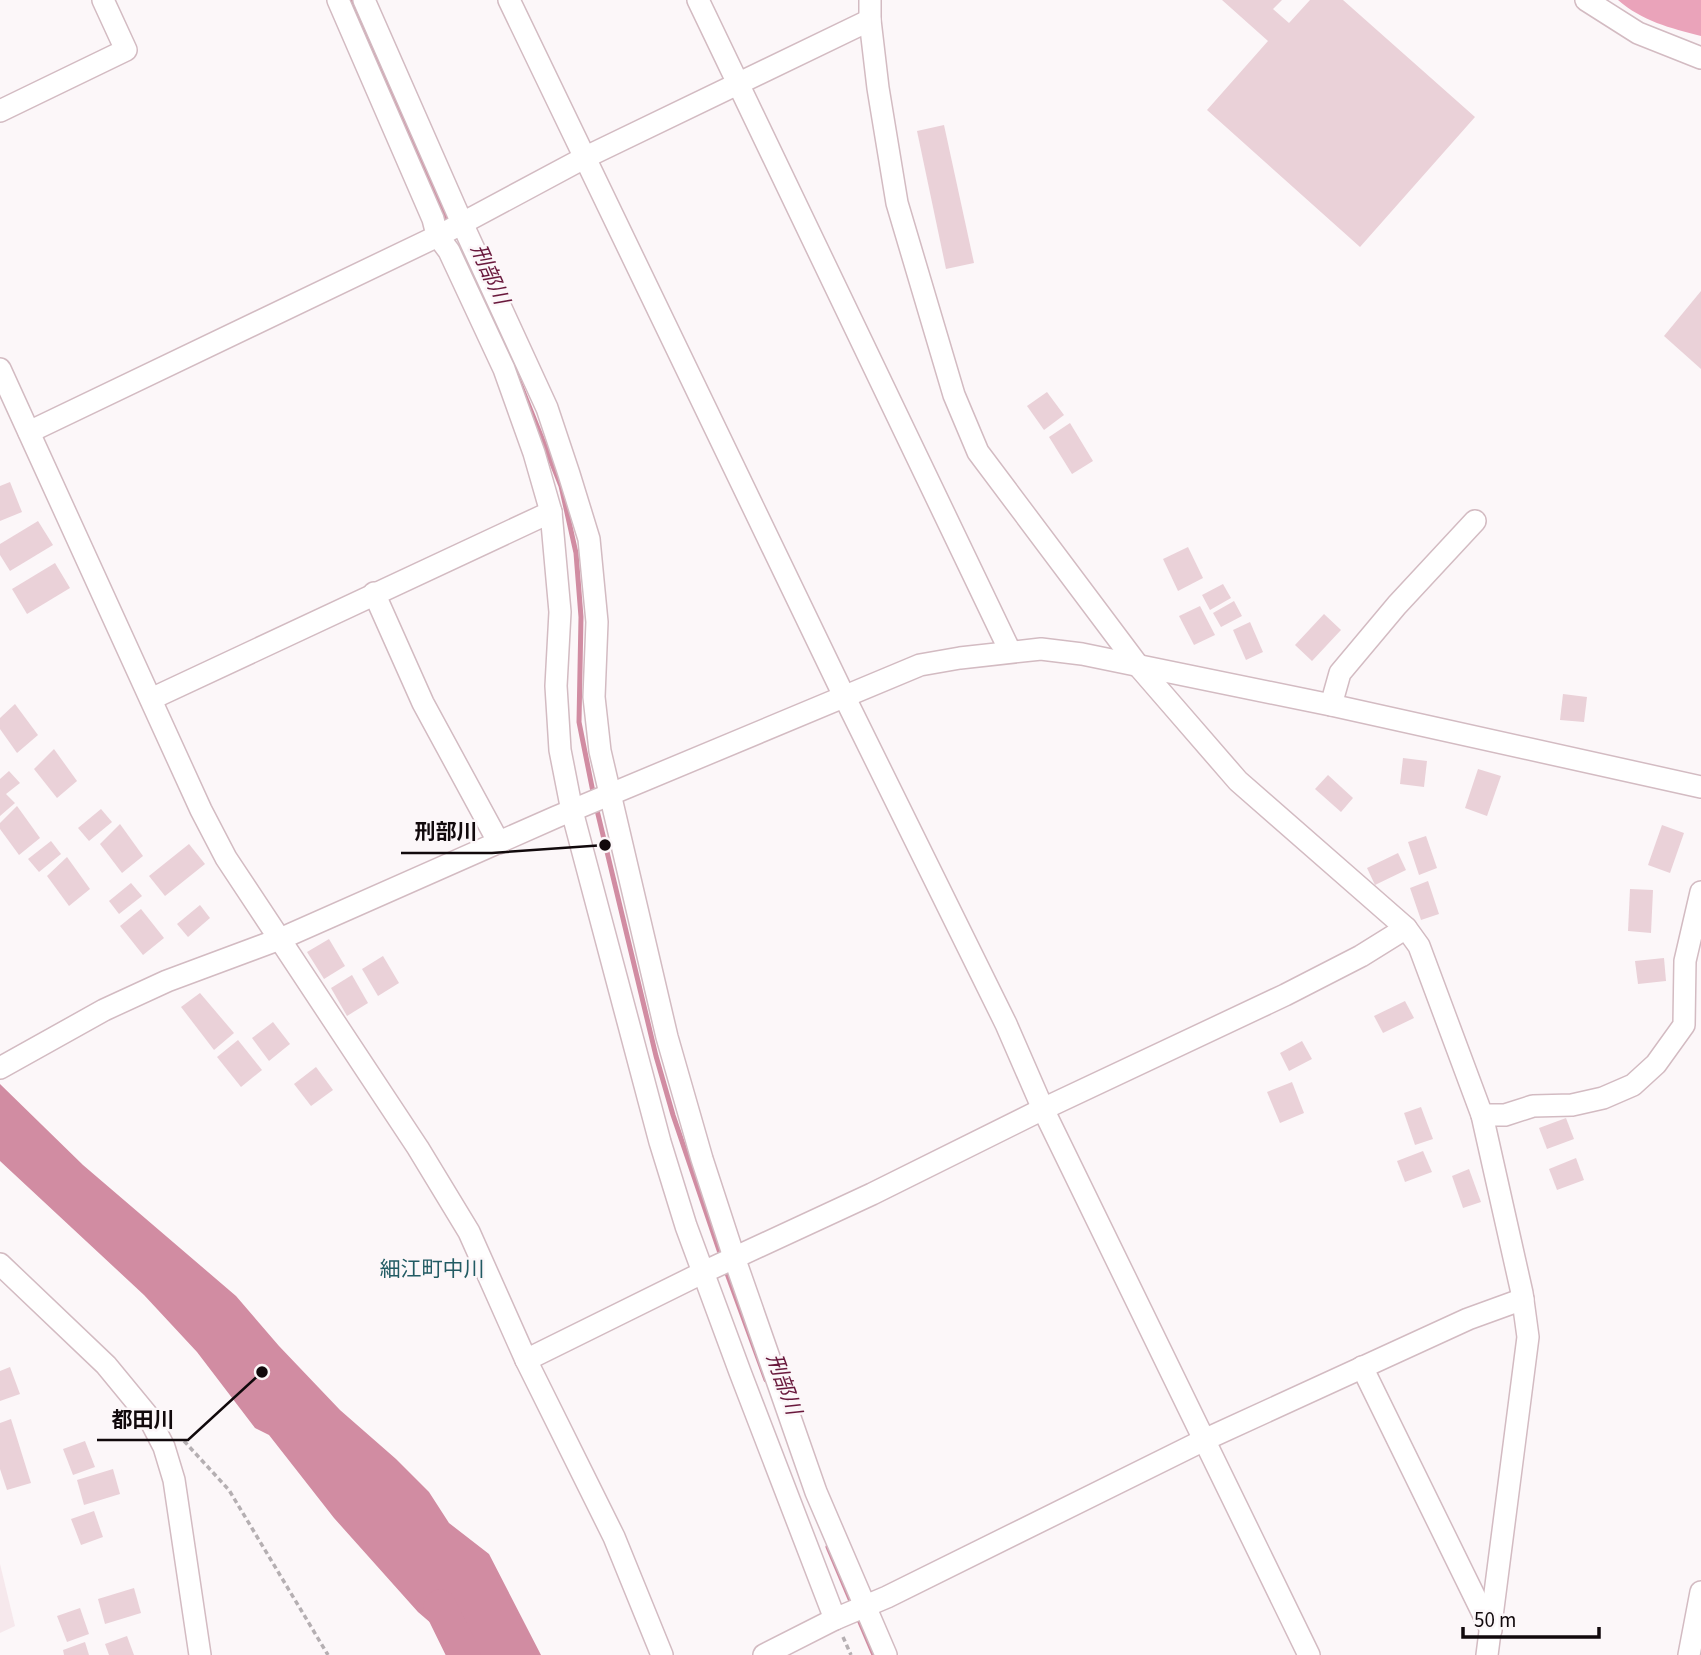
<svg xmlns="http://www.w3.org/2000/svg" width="1701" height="1655" viewBox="0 0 1701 1655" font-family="'Source Sans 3','Noto Sans JP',sans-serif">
<rect width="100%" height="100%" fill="#fcf7f9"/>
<polygon fill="#f6e8ec" points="0,1564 15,1626 0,1633"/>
<path fill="#eaa3ba" d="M1618,0H1701V36C1670,28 1642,21 1618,0Z"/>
<polygon fill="#d18ca2" points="0,1084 83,1165 236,1296 279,1346 340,1410 396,1459 429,1492 449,1523 489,1554 541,1655 468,1655 418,1612 334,1518 269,1435 255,1428 197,1352 144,1295 0,1161"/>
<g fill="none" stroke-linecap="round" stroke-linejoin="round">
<g stroke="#d18ca2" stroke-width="5">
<polyline points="351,0 448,225"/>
<polyline points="515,371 561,486 576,553 581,617 579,722 594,797"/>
<polyline points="596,806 656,1056 673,1115 722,1259"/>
<polyline points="725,1268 766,1380"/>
<polyline points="828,1547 853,1606"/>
<polyline points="857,1615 874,1655"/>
</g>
<polyline stroke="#d18ca2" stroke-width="33" points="440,1606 464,1655"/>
</g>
<g fill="#ead1d8">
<polygon points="1222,0 1282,0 1273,9 1289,23 1310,0 1343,0 1475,117 1360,247 1207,110 1268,41"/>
<polygon points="944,125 974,263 946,269 917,131"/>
<polygon points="1701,291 1701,369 1664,336"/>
<polygon points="1047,392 1064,415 1044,430 1027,406"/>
<polygon points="1070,423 1093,461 1072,474 1049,437"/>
<polygon points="10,482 22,512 0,521 0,486"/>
<polygon points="38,521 53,545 10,571 0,555 0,544"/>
<polygon points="1188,547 1203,578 1178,591 1163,559"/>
<polygon points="55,563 70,588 27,614 12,589"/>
<polygon points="1223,584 1231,598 1210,610 1202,595"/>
<polygon points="1234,601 1242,616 1221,627 1213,613"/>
<polygon points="1200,606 1215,635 1194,645 1179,616"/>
<polygon points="1324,614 1341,630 1312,661 1295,645"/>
<polygon points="1250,622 1263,652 1246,660 1233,630"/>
<polygon points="1563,694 1587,697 1584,722 1560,720"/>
<polygon points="15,704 38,735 17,753 0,729 0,718"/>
<polygon points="54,749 77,781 57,798 34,769"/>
<polygon points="1403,758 1427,761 1424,787 1400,784"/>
<polygon points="1478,769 1501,776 1487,816 1465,808"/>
<polygon points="9,771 20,783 6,794 15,803 0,816 0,779"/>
<polygon points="1328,775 1353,798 1341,812 1315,789"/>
<polygon points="17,806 40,838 19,855 0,829 0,823"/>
<polygon points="101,809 112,822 89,841 78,828"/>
<polygon points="120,824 143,856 122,873 100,844"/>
<polygon points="1662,825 1684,833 1670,873 1648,865"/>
<polygon points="1426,836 1437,868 1419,875 1408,842"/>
<polygon points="51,841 61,854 39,872 28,859"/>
<polygon points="189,844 205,864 165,896 149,876"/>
<polygon points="1398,853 1406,870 1375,885 1367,868"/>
<polygon points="67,857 90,889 69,906 47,876"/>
<polygon points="1428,881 1439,914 1421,920 1410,888"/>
<polygon points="131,883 142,896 119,914 109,901"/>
<polygon points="1630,889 1653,890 1651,933 1628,931"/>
<polygon points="200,905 210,918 188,937 177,924"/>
<polygon points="141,909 164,938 143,955 120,926"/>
<polygon points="329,939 345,966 324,979 307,952"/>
<polygon points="383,956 399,983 378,996 362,969"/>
<polygon points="1664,958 1666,981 1638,984 1635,961"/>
<polygon points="352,975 368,1003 347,1016 331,988"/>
<polygon points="200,993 234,1033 214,1050 181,1007"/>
<polygon points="1405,1001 1414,1018 1383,1033 1374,1016"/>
<polygon points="273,1022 290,1044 269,1061 252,1038"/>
<polygon points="238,1040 262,1070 241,1087 217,1057"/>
<polygon points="1302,1041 1312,1059 1289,1071 1280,1053"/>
<polygon points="316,1067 333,1090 311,1106 294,1084"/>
<polygon points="1292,1082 1304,1113 1280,1123 1267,1092"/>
<polygon points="1421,1107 1433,1139 1415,1145 1404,1113"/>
<polygon points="1566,1118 1574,1139 1547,1149 1539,1128"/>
<polygon points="1423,1151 1432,1172 1405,1182 1397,1161"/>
<polygon points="1576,1158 1584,1180 1557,1190 1549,1169"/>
<polygon points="1469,1169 1481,1202 1463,1208 1452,1176"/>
<polygon points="10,1367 20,1394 0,1401 0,1371"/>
<polygon points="11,1419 31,1483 7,1490 0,1469 0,1423"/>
<polygon points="85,1441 95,1467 73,1475 63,1449"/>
<polygon points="113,1469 120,1494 84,1505 77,1480"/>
<polygon points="94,1511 103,1537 81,1545 71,1519"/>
<polygon points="134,1588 141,1613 105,1624 98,1599"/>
<polygon points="80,1608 89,1634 67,1642 57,1616"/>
<polygon points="127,1636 134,1655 109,1655 105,1644"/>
<polygon points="85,1642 89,1655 64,1655 63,1650"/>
</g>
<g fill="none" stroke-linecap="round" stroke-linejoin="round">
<defs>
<g id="minor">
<polyline points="338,0 433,219 437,235 449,251 504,369 534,453 551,512 560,612 556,686 560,750 572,811 660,1142 686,1226 740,1372 835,1619"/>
<polyline points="364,0 462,223 547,408 569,474 589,539 597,622 594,697 600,751 667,1037 702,1159 734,1257 816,1492 886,1655"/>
<polyline points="509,0 845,698 1006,1024 1043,1109 1309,1655"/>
<polyline points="698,0 1010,651"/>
<polyline points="870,0 870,20 878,88 897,203 954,395 978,452 1140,668 1238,781 1406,928 1419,946 1482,1115"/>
<polyline points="1586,0 1638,33 1701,58"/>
<polyline points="0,111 126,50 103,0"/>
<polyline points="0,369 201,810 226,858 418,1148 469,1232 526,1360 614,1537 662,1655"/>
<polyline points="29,432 444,233 584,158 870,20"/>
<polyline points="374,593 423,703 499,843"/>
<polyline points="151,699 551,512"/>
<polyline points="1331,705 1340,673 1397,605 1475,521"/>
<polyline points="0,1068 104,1010 167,981 280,939 556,817 920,665 960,658 1041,649 1082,654 1331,705 1701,787"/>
<polyline points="0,1264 106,1365 148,1416 164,1447 174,1480 200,1655"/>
<polyline points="526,1360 708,1270 872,1194 1043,1109 1285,995 1361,956 1406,928"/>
<polyline points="1362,1367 1491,1630"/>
<polyline points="764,1655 835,1619 887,1597 1204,1440 1468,1319 1523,1299"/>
<polyline points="1487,1655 1528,1337 1522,1293 1482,1115 1505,1115 1533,1106 1572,1105 1603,1098 1633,1085 1656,1064 1684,1025 1685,961 1701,892"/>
<polyline points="1689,1655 1701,1592"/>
</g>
</defs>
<use href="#minor" stroke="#d3bbc2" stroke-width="24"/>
<g stroke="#b5afb2" stroke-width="3.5" stroke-dasharray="5 3.5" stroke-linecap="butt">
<polyline points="184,1441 229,1490 328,1655"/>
<polyline points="843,1637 851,1655"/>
</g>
<use href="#minor" stroke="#fff" stroke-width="21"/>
</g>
<g text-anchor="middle" stroke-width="5" stroke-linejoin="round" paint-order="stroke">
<g font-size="21" font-style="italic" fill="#69183c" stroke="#fcf7f9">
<text transform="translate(490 274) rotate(66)" y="7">刑部川</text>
<text transform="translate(784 1384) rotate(70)" y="7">刑部川</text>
</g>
<g font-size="21" fill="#225b63" stroke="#fcf7f9">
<text x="432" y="1276">細江町中川</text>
</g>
</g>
<path fill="none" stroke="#11090c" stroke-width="2.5" d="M605 845L492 853H401M262 1372L188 1440H97"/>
<g fill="#11090c" stroke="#fcf7f9" stroke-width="2.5">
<circle cx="605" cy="845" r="7"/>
<circle cx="262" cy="1372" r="7"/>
</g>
<g font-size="21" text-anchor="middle" font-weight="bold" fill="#11090c" stroke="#fcf7f9" stroke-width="5" stroke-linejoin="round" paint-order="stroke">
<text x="446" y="839">刑部川</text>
<text x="143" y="1427">都田川</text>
</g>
<path d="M1463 1627v10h136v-10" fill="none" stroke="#11090c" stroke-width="3.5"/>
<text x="1474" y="1627" font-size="21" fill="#11090c" stroke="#fcf7f9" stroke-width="5" paint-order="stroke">50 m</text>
</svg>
